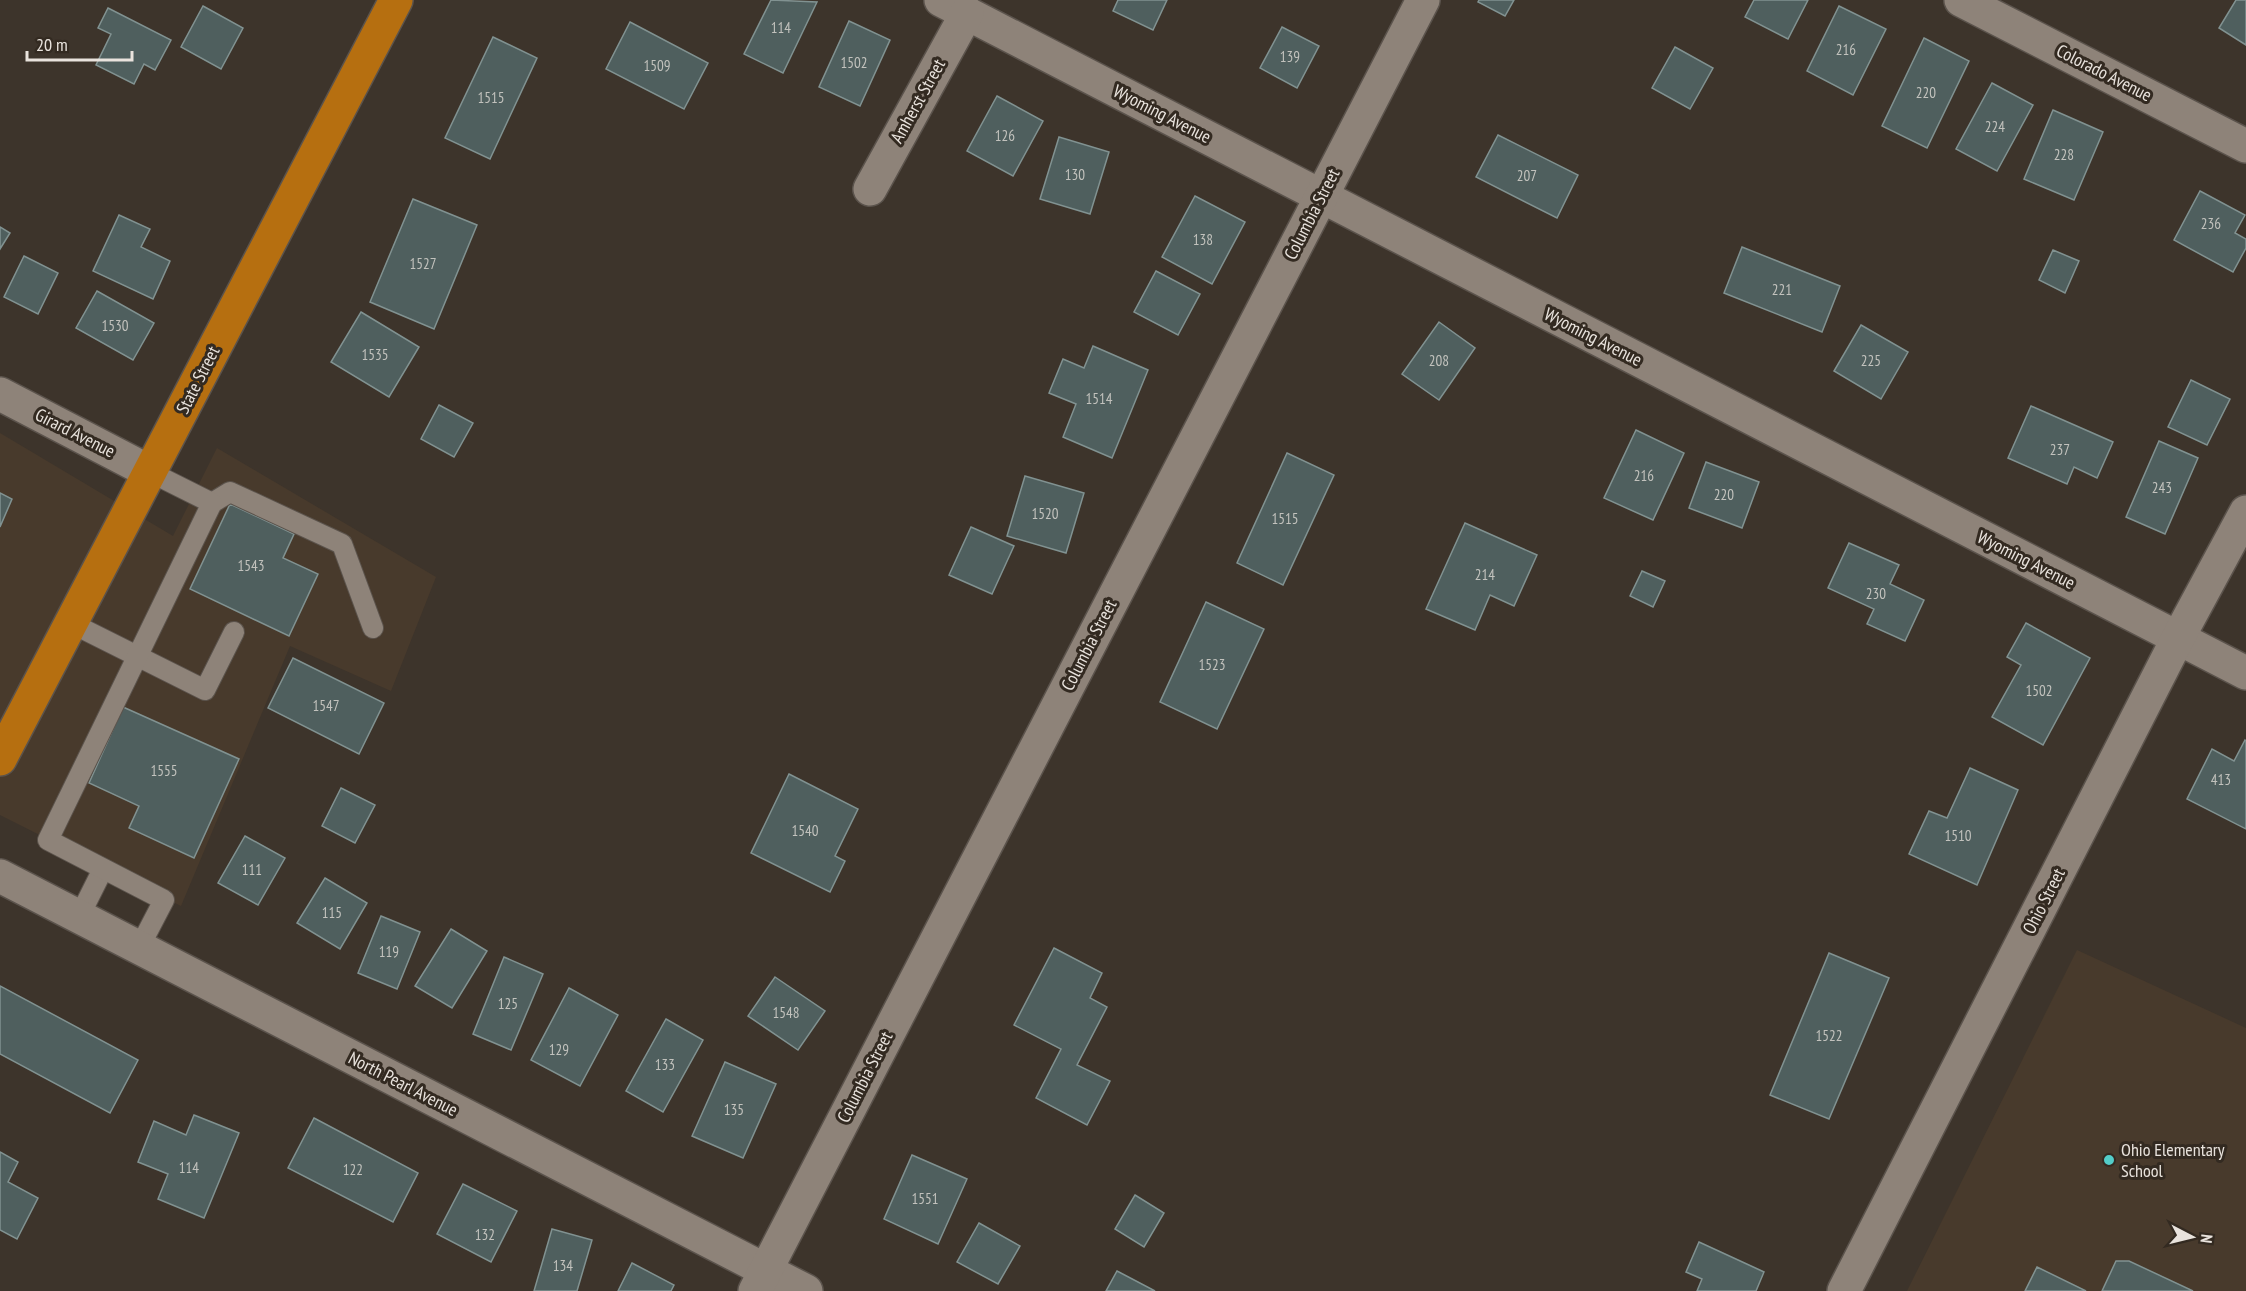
<svg xmlns="http://www.w3.org/2000/svg" width="2246" height="1291" viewBox="0 0 2246 1291" font-family="'PT Sans Narrow',sans-serif">
<rect width="100%" height="100%" fill="#3d342b"/>
<g fill="#483a2c">
<polygon points="0,433 173,536 217,448 436,577 391,691 290,646 181,906 0,815"/>
<polygon points="2077,950 2246,1028 2246,1291 1907,1291"/>
</g>
<g fill="#4f5f5e" stroke="#819291" stroke-width="1.5">
<polygon points="771,0 817,2 783,73 744,54"/>
<polygon points="1118,0 1167,0 1153,30 1113,11"/>
<polygon points="1479,0 1514,0 1505,16 1478,2"/>
<polygon points="1754,0 1808,0 1788,39 1745,17"/>
<polygon points="2236,0 2246,0 2246,45 2219,28"/>
<polygon points="203,6 243,28 221,69 181,47"/>
<polygon points="1839,6 1886,29 1853,95 1807,71"/>
<polygon points="108,8 171,40 155,70 144,64 134,84 96,65 111,34 98,28"/>
<polygon points="849,21 890,40 860,106 819,87"/>
<polygon points="630,22 708,63 684,109 606,69"/>
<polygon points="1282,27 1319,46 1297,88 1260,68"/>
<polygon points="493,37 537,58 490,159 445,138"/>
<polygon points="1924,38 1969,61 1927,148 1882,126"/>
<polygon points="1675,47 1713,68 1690,109 1652,88"/>
<polygon points="1992,83 2033,105 1997,171 1956,149"/>
<polygon points="997,96 1043,121 1013,176 967,151"/>
<polygon points="2053,110 2103,132 2074,200 2024,179"/>
<polygon points="1498,135 1578,175 1557,218 1476,177"/>
<polygon points="1059,137 1109,152 1090,214 1040,199"/>
<polygon points="2200,191 2245,215 2235,233 2246,239 2246,248 2233,272 2174,240"/>
<polygon points="1195,196 1245,222 1212,284 1162,257"/>
<polygon points="413,199 477,225 434,329 370,302"/>
<polygon points="119,215 150,229 141,247 170,261 153,299 93,271"/>
<polygon points="0,227 10,233 0,249"/>
<polygon points="1742,247 1840,286 1822,332 1724,293"/>
<polygon points="2053,250 2079,261 2065,293 2039,280"/>
<polygon points="24,256 58,273 38,314 4,297"/>
<polygon points="1156,271 1200,294 1178,335 1134,312"/>
<polygon points="97,291 154,323 133,360 76,328"/>
<polygon points="361,312 419,347 389,397 331,362"/>
<polygon points="1439,322 1475,348 1439,400 1402,374"/>
<polygon points="1861,325 1908,352 1881,399 1834,371"/>
<polygon points="1093,346 1148,370 1112,458 1063,437 1076,404 1049,393 1063,359 1084,368"/>
<polygon points="2191,380 2230,399 2207,445 2168,427"/>
<polygon points="439,405 473,423 454,457 421,439"/>
<polygon points="2031,406 2113,442 2097,478 2074,467 2067,484 2008,458"/>
<polygon points="1636,430 1684,453 1653,520 1604,498"/>
<polygon points="2159,441 2198,458 2165,534 2126,517"/>
<polygon points="1287,453 1334,475 1283,585 1237,563"/>
<polygon points="1706,462 1759,482 1742,528 1689,508"/>
<polygon points="1025,476 1084,493 1066,553 1007,536"/>
<polygon points="0,493 12,499 0,527"/>
<polygon points="230,504 294,534 283,558 318,574 289,636 190,589"/>
<polygon points="1465,523 1537,555 1514,606 1490,595 1475,630 1426,609"/>
<polygon points="971,527 1014,546 992,594 949,575"/>
<polygon points="1849,543 1899,565 1890,584 1924,600 1905,641 1867,624 1874,609 1828,588"/>
<polygon points="1642,571 1665,581 1653,607 1630,596"/>
<polygon points="1206,602 1264,629 1217,729 1160,702"/>
<polygon points="2026,623 2090,658 2043,745 1992,717 2021,665 2007,657"/>
<polygon points="293,658 384,703 359,754 268,708"/>
<polygon points="123,707 239,759 194,858 129,828 139,806 89,783"/>
<polygon points="2245,740 2246,741 2246,829 2187,799 2212,749 2234,761"/>
<polygon points="1970,768 2018,790 1977,885 1909,854 1929,811 1947,818"/>
<polygon points="789,774 858,809 835,856 845,861 830,892 751,853"/>
<polygon points="341,788 375,805 355,843 322,826"/>
<polygon points="245,836 285,858 258,905 218,883"/>
<polygon points="325,878 367,903 340,949 297,923"/>
<polygon points="381,916 420,932 397,989 358,973"/>
<polygon points="451,929 487,951 452,1008 415,986"/>
<polygon points="1054,948 1102,973 1090,998 1107,1007 1077,1065 1110,1081 1087,1125 1036,1098 1061,1049 1014,1025"/>
<polygon points="1829,953 1889,978 1829,1119 1770,1095"/>
<polygon points="504,957 543,974 511,1050 473,1034"/>
<polygon points="775,977 825,1011 798,1050 748,1016"/>
<polygon points="0,986 138,1060 110,1113 0,1054"/>
<polygon points="569,988 618,1015 580,1086 531,1060"/>
<polygon points="666,1019 703,1040 663,1112 626,1091"/>
<polygon points="725,1062 776,1084 743,1158 692,1136"/>
<polygon points="194,1115 239,1133 204,1218 158,1199 168,1174 138,1162 154,1121 186,1135"/>
<polygon points="314,1118 418,1173 393,1222 288,1168"/>
<polygon points="0,1152 18,1162 8,1182 38,1198 17,1239 0,1230"/>
<polygon points="912,1155 967,1179 938,1244 884,1219"/>
<polygon points="463,1184 517,1211 491,1262 437,1234"/>
<polygon points="1135,1195 1164,1213 1144,1247 1115,1229"/>
<polygon points="979,1223 1020,1246 998,1284 957,1262"/>
<polygon points="552,1229 592,1240 577,1291 534,1291"/>
<polygon points="1699,1242 1764,1272 1756,1291 1697,1291 1702,1279 1686,1272"/>
<polygon points="2116,1261 2129,1261 2193,1291 2102,1291"/>
<polygon points="632,1263 674,1285 671,1291 618,1291"/>
<polygon points="2037,1267 2086,1291 2025,1291"/>
<polygon points="1117,1271 1155,1291 1106,1291"/>
</g>
<g fill="none" stroke-linecap="round" stroke-linejoin="round">
<defs>
<g id="lane">
<polyline points="212,503 230,492 342,544 373,628"/>
<polyline points="71,623 205,690 234,632"/>
<polyline points="79,917 103,869"/>
<polyline points="139,948 164,900 48,840 212,503 150,472"/>
</g>
<g id="street">
<polyline points="941,0 2246,673"/>
<polyline points="1961,0 2246,146"/>
<polyline points="870,189 967,13"/>
<polyline points="0,394 150,472"/>
<polyline points="0,876 806,1291"/>
<polyline points="755,1291 1423,0"/>
<polyline points="1844,1291 2178,638 2246,512"/>
</g>
<polyline id="highway" points="0,759 396,0"/>
</defs>
<use href="#lane" stroke="#5b534c" stroke-width="22"/>
<use href="#street" stroke="#5b534c" stroke-width="36"/>
<use href="#highway" stroke="#5b534c" stroke-width="36"/>
<use href="#lane" stroke="#8e8379" stroke-width="20"/>
<use href="#street" stroke="#8e8379" stroke-width="33"/>
<use href="#highway" stroke="#b66f10" stroke-width="33"/>
</g>
<circle fill="#53cdc9" stroke="#332a21" stroke-width="2" cx="2109" cy="1160" r="6"/>
<g text-anchor="middle" stroke-width="6" stroke-linejoin="round" paint-order="stroke">
<g font-size="15" fill="#c2c2bd">
<text x="781" y="33">114</text>
<text x="1846" y="55">216</text>
<text x="1290" y="62">139</text>
<text x="854" y="68">1502</text>
<text x="657" y="71">1509</text>
<text x="1926" y="98">220</text>
<text x="491" y="103">1515</text>
<text x="1995" y="132">224</text>
<text x="1005" y="141">126</text>
<text x="2064" y="160">228</text>
<text x="1075" y="180">130</text>
<text x="1527" y="181">207</text>
<text x="2211" y="229">236</text>
<text x="1203" y="245">138</text>
<text x="423" y="269">1527</text>
<text x="1782" y="295">221</text>
<text x="115" y="331">1530</text>
<text x="375" y="360">1535</text>
<text x="1439" y="366">208</text>
<text x="1871" y="366">225</text>
<text x="1099" y="404">1514</text>
<text x="2060" y="455">237</text>
<text x="1644" y="481">216</text>
<text x="2162" y="493">243</text>
<text x="1724" y="500">220</text>
<text x="1045" y="519">1520</text>
<text x="1285" y="524">1515</text>
<text x="251" y="571">1543</text>
<text x="1485" y="580">214</text>
<text x="1876" y="599">230</text>
<text x="1212" y="670">1523</text>
<text x="2039" y="696">1502</text>
<text x="326" y="711">1547</text>
<text x="164" y="776">1555</text>
<text x="2221" y="785">413</text>
<text x="805" y="836">1540</text>
<text x="1958" y="841">1510</text>
<text x="252" y="875">111</text>
<text x="332" y="918">115</text>
<text x="389" y="957">119</text>
<text x="508" y="1009">125</text>
<text x="786" y="1018">1548</text>
<text x="1829" y="1041">1522</text>
<text x="559" y="1055">129</text>
<text x="665" y="1070">133</text>
<text x="734" y="1115">135</text>
<text x="189" y="1173">114</text>
<text x="353" y="1175">122</text>
<text x="925" y="1204">1551</text>
<text x="485" y="1240">132</text>
<text x="563" y="1271">134</text>
</g>
<g font-size="18" fill="#e9e3dd" stroke="#332a21">
<text transform="translate(2104 73) rotate(27)" y="6">Colorado Avenue</text>
<text transform="translate(918 101) rotate(-61)" y="6">Amherst Street</text>
<text transform="translate(1162 114) rotate(27)" y="6">Wyoming Avenue</text>
<text transform="translate(1312 214) rotate(-63)" y="6">Columbia Street</text>
<text transform="translate(1593 337) rotate(27)" y="6">Wyoming Avenue</text>
<text transform="translate(198 380) rotate(-63)" y="6">State Street</text>
<text transform="translate(75 433) rotate(27)" y="6">Girard Avenue</text>
<text transform="translate(2026 560) rotate(27)" y="6">Wyoming Avenue</text>
<text transform="translate(1089 645) rotate(-63)" y="6">Columbia Street</text>
<text transform="translate(2044 901) rotate(-63)" y="6">Ohio Street</text>
<text transform="translate(865 1077) rotate(-63)" y="6">Columbia Street</text>
<text transform="translate(403 1084) rotate(27)" y="6">North Pearl Avenue</text>
</g>
<g font-size="18" fill="#e9e3dd" stroke="#332a21" text-anchor="start">
<text x="2121" y="1156">Ohio Elementary<tspan x="2121" dy="21">School</tspan></text>
</g>
</g>
<g transform="translate(2192 1237) rotate(97)" stroke="#332a21" stroke-width="4.5" paint-order="stroke">
<path d="M0-4.5L10 22L0 15L-10 22Z" fill="#e9e3dd"/>
<text y="-9" font-size="16" font-weight="bold" text-anchor="middle" fill="#e9e3dd">N</text>
</g>
<path d="M27 51v9h105v-9" fill="none" stroke="#e9e3dd" stroke-width="3"/>
<text x="36" y="51" font-size="18" fill="#e9e3dd" stroke="#332a21" stroke-width="4.5" paint-order="stroke">20 m</text>
</svg>
